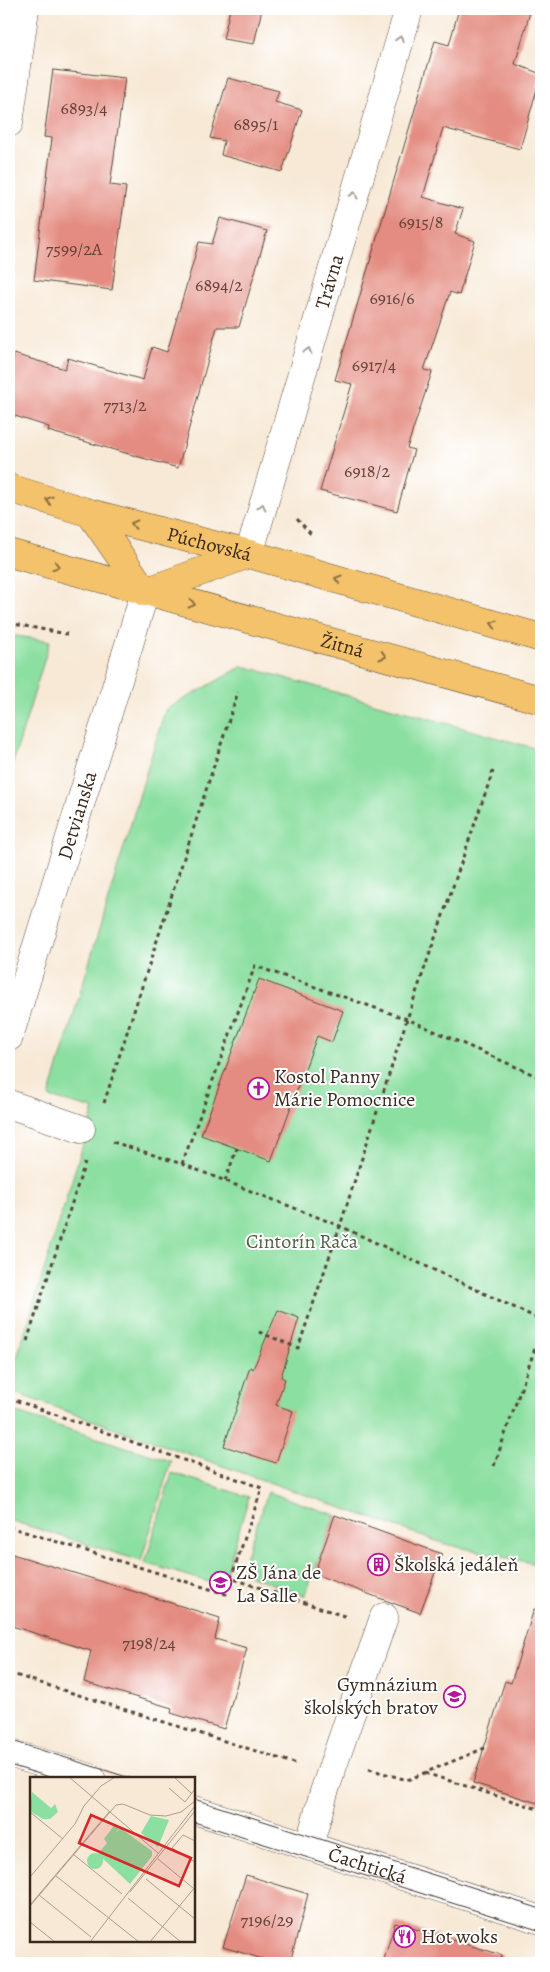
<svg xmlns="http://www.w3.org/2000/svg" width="550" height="1972" viewBox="0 0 550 1972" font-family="Alegreya,serif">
<rect width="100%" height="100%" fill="#fff"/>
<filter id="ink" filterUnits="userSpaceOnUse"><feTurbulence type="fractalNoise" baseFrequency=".02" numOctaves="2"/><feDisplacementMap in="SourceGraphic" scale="10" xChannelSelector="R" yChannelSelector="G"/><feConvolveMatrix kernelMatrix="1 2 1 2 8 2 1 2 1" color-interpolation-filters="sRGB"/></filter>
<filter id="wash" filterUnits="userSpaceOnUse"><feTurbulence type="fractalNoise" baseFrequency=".0096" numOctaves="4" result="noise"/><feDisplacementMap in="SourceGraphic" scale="20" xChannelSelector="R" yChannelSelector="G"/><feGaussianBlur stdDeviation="1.12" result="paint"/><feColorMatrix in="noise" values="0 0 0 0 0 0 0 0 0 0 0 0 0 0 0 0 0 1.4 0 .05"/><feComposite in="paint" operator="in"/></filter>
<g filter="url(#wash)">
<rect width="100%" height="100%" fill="#f7e9d6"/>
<g fill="#8bdfa0" stroke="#63845f">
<polygon points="9,635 50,641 9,776"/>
<polygon points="243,666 541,750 541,1565 445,1544 9,1391 9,1383 94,1109 49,1097 165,710"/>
<polygon points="10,1411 171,1461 141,1561 9,1520"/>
<polygon points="172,1473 249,1497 222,1586 145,1563"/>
<polygon points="268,1492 335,1515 305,1596 240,1572"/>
</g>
<g id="blocks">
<g fill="#e48c81">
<polygon points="230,9 262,9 254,44 223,39"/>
<polygon points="459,9 531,9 515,64 541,74 520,149 443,128 423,197 463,209 455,234 475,241 459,295 450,292 424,370 432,372 407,448 414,450 397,511 320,491 352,384 335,380 435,41 449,45"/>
<polygon points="53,70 125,78 110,185 126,187 112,290 34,280 52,138 44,137"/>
<polygon points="228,78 279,91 275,102 302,110 282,172 221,155 224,141 210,138"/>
<polygon points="220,218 267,231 239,327 217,327 178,468 48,431 49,427 9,414 9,372 14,354 65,369 68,358 143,380 152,347 167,352 199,242 212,244"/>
<polygon points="259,979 343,1011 332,1042 317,1036 271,1161 201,1135"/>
<polygon points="278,1310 299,1318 281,1377 285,1379 276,1405 293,1411 276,1463 224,1446 250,1367 253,1369"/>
<polygon points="335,1515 442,1554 420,1613 314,1574"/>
<polygon points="9,1553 220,1618 215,1639 247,1648 224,1729 171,1713 172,1708 84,1682 91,1651 9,1625"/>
<polygon points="534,1609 541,1610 541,1804 473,1783 505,1681 511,1683"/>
<polygon points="246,1875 308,1894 290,1963 276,1963 223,1947"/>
<polygon points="395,1923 502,1955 501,1963 383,1963"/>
</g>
</g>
</g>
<g filter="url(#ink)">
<use href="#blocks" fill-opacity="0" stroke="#57473a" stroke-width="1"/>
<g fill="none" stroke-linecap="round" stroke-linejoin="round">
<defs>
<g id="minor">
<polyline points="9,123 25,9"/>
<path id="s1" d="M249,554L409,9"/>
<path id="s2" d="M9,1037L145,592"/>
<polyline points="9,1104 81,1129"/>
<polyline points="9,1753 91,1778"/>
<path id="s3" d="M194,1810L541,1920"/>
<polyline points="309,1846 324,1792 384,1617"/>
</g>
<g id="major">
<path id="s4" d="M9,488L90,513L249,554L541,638"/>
<polyline points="90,513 145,592"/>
<path id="s5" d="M9,553L541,700"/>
<polyline points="145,592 249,554"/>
</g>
</defs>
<use href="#minor" stroke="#57473a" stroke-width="29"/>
<use href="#major" stroke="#57473a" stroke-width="29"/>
<g stroke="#57473a" stroke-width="3" stroke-dasharray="4 4" stroke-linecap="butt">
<polyline points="297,519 311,534"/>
<polyline points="9,623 67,634"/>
<polyline points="104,1103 238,692"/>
<polyline points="113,1142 182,1164 340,1226 541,1320"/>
<polyline points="182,1164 255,966 407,1019 541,1078"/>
<polyline points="225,1181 237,1148"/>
<polyline points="259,1332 298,1348 340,1226 407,1019 493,771"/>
<polyline points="27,1341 85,1163"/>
<polyline points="9,1398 262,1488 231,1578"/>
<polyline points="494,1466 541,1331"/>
<polyline points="9,1527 226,1594 231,1578 347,1617"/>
<polyline points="9,1673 297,1764"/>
<polyline points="369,1769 407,1780 485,1748"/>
<polyline points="425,1773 541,1810"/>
</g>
<use href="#minor" stroke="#fff" stroke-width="28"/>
<use href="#major" stroke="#f3c26a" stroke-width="28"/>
<g stroke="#3b2a1e" stroke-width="1">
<polyline points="9,1740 130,1778"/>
<polyline points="9,1765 53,1778"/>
<polyline points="194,1799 541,1909"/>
<polyline points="194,1822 541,1931"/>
</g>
</g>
<defs><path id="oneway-chevron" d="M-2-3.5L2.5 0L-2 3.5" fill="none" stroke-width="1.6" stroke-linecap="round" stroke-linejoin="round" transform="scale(1.25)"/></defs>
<g stroke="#a79f9a">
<use href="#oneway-chevron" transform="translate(400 39) rotate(-74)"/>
<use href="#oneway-chevron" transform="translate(354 195) rotate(-74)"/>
<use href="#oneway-chevron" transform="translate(308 351) rotate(-74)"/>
<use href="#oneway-chevron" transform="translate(262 507) rotate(-74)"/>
</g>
<g stroke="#8e6e40">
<use href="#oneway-chevron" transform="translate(49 500) rotate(-163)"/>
<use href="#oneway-chevron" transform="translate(134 524) rotate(-166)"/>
<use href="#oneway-chevron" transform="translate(56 566) rotate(16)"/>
<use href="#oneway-chevron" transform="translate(338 579) rotate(-164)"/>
<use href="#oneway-chevron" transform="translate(192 604) rotate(15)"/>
<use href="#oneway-chevron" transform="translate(494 624) rotate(-164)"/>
<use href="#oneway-chevron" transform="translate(383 656) rotate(16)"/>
</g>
</g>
<defs>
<symbol id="church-ring" viewBox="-11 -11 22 22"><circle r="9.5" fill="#fff" stroke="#b5179e" stroke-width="1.5"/><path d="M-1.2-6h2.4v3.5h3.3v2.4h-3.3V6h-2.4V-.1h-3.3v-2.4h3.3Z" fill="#b5179e"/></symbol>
<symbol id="building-ring" viewBox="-11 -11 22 22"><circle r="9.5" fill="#fff" stroke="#b5179e" stroke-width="1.5"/><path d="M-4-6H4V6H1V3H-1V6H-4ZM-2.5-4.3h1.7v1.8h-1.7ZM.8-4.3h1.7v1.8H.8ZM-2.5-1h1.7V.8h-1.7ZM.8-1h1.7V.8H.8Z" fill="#b5179e"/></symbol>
<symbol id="school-ring" viewBox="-11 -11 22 22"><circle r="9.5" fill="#fff" stroke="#b5179e" stroke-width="1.5"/><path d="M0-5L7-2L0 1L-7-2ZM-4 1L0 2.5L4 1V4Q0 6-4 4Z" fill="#b5179e"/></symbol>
<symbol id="university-ring" viewBox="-11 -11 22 22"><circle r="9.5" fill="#fff" stroke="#b5179e" stroke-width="1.5"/><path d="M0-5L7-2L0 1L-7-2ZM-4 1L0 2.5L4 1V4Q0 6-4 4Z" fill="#b5179e"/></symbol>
<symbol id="restaurant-ring" viewBox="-11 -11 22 22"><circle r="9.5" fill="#fff" stroke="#b5179e" stroke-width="1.5"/><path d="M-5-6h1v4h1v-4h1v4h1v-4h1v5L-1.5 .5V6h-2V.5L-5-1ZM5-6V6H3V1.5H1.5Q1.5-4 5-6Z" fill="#b5179e"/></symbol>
</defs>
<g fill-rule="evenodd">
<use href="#church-ring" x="246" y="1076" width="25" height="25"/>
<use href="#building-ring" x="366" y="1552" width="25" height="25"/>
<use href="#school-ring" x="208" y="1570" width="25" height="25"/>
<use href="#university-ring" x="442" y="1684" width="25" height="25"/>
<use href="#restaurant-ring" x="392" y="1924" width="25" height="25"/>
</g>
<g text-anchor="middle" stroke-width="4" stroke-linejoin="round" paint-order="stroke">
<g font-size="18" fill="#654237">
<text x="84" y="114">6893/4</text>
<text x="256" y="130">6895/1</text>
<text x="421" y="228">6915/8</text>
<text x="74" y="255">7599/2A</text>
<text x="219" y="291">6894/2</text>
<text x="392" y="304">6916/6</text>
<text x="374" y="371">6917/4</text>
<text x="125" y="411">7713/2</text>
<text x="367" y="477">6918/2</text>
<text x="149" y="1649">7198/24</text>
<text x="267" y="1926">7196/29</text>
</g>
<g font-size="20" fill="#3b2a1e" stroke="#fff">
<text dy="7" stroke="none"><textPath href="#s1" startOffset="284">Trávna</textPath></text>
<text dy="7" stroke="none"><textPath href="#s4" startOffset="208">Púchovská</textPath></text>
<text dy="7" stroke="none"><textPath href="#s5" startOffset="346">Žitná</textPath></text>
<text dy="7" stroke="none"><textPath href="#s2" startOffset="232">Detvianska</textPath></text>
<text dy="7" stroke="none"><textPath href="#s3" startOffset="182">Čachtická</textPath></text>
</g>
<g font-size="20" fill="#3b2a1e" stroke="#fff" text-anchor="start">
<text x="274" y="1083">Kostol Panny<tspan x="274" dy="23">Márie Pomocnice</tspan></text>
<text x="394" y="1571">Školská jedáleň</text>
<text x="236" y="1579">ZŠ Jána de<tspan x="236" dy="23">La Salle</tspan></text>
<text x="438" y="1691" text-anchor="end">Gymnázium<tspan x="438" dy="23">školských bratov</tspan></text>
<text x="421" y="1943">Hot woks</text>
</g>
<g font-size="20" fill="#536045" stroke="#fff">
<text x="302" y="1248">Cintorín Rača</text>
</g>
</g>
<g transform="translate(30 1777)">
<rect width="165" height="165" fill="#f7e9d6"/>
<path d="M2,15L21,31L25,27L28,35L20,42H13L3,36L0,33ZM121,39L139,43L128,70L111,56ZM85,47L89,51L85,57L90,51L122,74V79L100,107L68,77L77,66L74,62ZM57 84a8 8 0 1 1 16 0a8 8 0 1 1-16 0Z" fill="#8bdfa0"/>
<path fill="none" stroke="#ac9d8c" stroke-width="1" d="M39,0L128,76M144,0L161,16M139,11L155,25L165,12M0,35L33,62M165,64L153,58L142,71L165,85M43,77L92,117M128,82L163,111M26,99L109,165M0,100L45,47L54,29L71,9L85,0M116,102L165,142M100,115L165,34M9,118L61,160M98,121L151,165M0,128L79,35M0,129L86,28L93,27L120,38L136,39L151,35L165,24M0,145L25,165M60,165L165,29M120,165L165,110"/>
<path fill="#d62828" fill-opacity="0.15" stroke="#d62828" stroke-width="2.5" d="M61,38L161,81L149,109L49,66Z"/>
<rect width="165" height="165" fill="none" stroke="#3b2a1e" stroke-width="2.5"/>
</g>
<rect width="550" height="1972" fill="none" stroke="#fff" stroke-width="30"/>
</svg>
